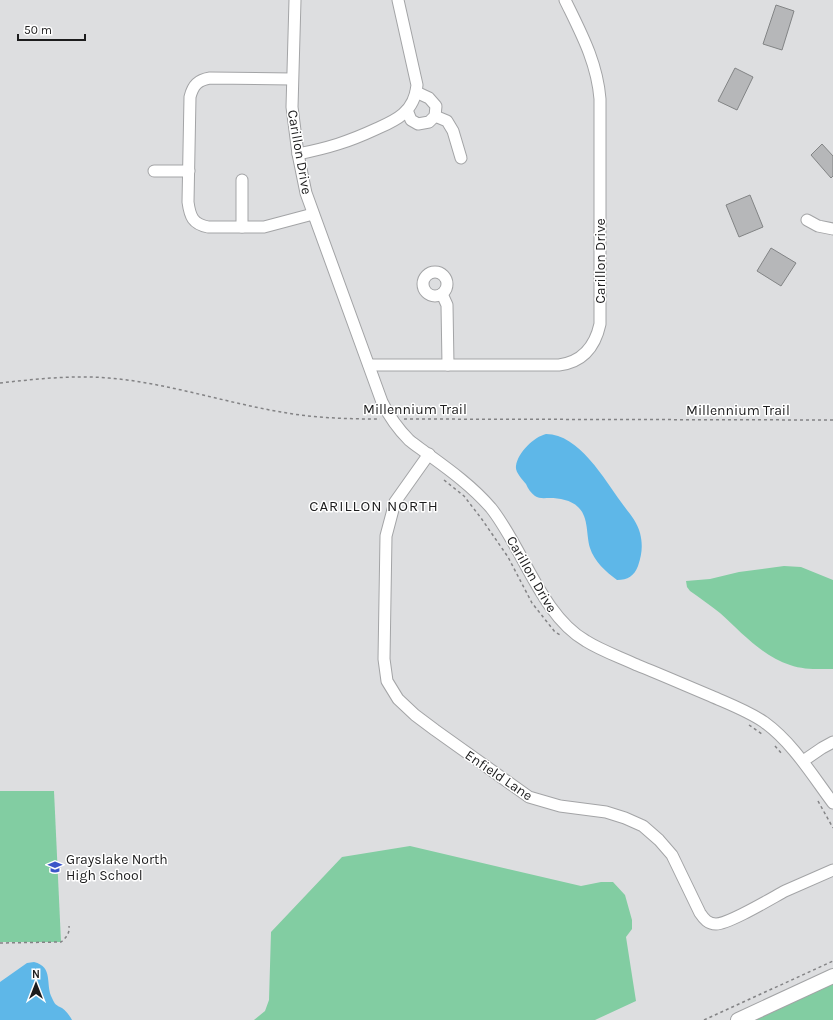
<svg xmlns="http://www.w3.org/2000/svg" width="833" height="1020" viewBox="0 0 833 1020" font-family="Karla,sans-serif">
<rect width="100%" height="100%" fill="#dddee0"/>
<g fill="#82cda2">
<path d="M784,566L801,567L833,580V669C819,669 804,670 790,665C762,656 741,632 720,613C710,605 700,598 690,591L687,587L686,581L710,579L739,572Z"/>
<polygon points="0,791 54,791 61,942 0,942"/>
<polygon points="410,846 581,886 601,882 613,882 625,895 632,920 632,929 626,937 636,1001 595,1020 254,1020 265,1011 269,1000 271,932 342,857"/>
<polygon points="833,976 833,1020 738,1020"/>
</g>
<g fill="#5eb7e8">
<path d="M546,434C579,434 604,479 621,502C628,512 637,521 640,533C643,545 642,554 638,566C634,576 628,580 617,580C606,572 594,561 590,548C586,535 589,517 578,507C571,500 559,498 550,498C545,498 539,499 535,496C531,493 528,489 526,484C522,479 515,472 516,466C518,452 534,437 546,434Z"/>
<path d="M34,962C54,967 45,984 52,998C55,1005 56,1005 62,1008C66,1011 70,1016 72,1020H0V982L27,963Z"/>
</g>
<g fill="#b6b7b9" stroke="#828485">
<polygon points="776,5 794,11 782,50 763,44"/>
<polygon points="735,68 753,77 737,110 718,101"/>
<polygon points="822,144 833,156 833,176 831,178 811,155"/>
<polygon points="750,195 763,227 739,237 726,205"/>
<polygon points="771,248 796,263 781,286 757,271"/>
</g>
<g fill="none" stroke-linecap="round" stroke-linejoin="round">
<defs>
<g id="minor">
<path d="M295,0L292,107L298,154L306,193L382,402C389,416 398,429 409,440C416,446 423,450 429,455C451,471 473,487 491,508C523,548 541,615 586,641C602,651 620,657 637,665C662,675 687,686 711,696C729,704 748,711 764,722C793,743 812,775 833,803"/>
<path d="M292,79L210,78C198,80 193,85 190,97L188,202C190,217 193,224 208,227H264L313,214"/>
<polyline points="407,110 411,120 418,124 429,122 435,116 436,106 429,98 416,92"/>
<polyline points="435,116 447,121 453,131 461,158"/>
<path d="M298,154C328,148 348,142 376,129C385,125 395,121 403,114C411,107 416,96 417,85L398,0"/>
<polyline points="154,171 189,171"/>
<polyline points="807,220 818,226 833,229"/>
<polyline points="242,227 242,180"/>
<circle cx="435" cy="284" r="12"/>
<polyline points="442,294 447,305 448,365"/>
<path d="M369,365H559C582,362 595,347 600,324V99C597,62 581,33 565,0"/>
<path d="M429,454L395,502L386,536L384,659L387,681L398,699L415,715L435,730L529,797L560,806L606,812L625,818L643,826L659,840L672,855L700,913C704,919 708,924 716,924C729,924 772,898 785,891C801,884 817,877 833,870"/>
<polyline points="803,761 822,748 833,742"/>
</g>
<polyline id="major" points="738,1020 833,976"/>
</defs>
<use href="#minor" stroke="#a3a4a6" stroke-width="13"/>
<use href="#major" stroke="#a3a4a6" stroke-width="16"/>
<g stroke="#838385" stroke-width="1.5" stroke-dasharray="3 3" stroke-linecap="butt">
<path d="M0,383C36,379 73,375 109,378C167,383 223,402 281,412C313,418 347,419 380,419"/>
<polyline points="404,419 833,420"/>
<polyline points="444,480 464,496 481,518 508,557 532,603 555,632 562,636"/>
<polyline points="749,725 762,734"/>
<polyline points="775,746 782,754"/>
<polyline points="818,801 833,828"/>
<path d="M0,943L61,942C66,938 70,933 69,926"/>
<polyline points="704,1020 833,961"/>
</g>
<use href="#minor" stroke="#fff" stroke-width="11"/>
<use href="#major" stroke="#fff" stroke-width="14"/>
</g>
<defs>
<symbol id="school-bare" viewBox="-9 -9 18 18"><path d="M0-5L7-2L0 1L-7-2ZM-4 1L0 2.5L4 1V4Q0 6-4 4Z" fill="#3b56c8" stroke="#fff" stroke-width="2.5" paint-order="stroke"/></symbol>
</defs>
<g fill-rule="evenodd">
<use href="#school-bare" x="45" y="857" width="20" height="20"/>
</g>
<g text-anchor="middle" stroke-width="3" stroke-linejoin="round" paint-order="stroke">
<g font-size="14" fill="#1c1c1d" stroke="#fff">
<text transform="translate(300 152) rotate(80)" y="5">Carillon Drive</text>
<text transform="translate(600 261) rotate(-90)" y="5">Carillon Drive</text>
<text x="415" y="414">Millennium Trail</text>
<text x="738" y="415">Millennium Trail</text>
<text transform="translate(532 574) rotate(60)" y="5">Carillon Drive</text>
<text transform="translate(499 775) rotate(34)" y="5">Enfield Lane</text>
</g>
<g font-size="14" fill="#1c1c1d" stroke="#fff" text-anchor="start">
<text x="66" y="864">Grayslake North<tspan x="66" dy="16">High School</tspan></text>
</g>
<g font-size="15" letter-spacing="1" fill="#1c1c1d" stroke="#fff">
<text x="374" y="511">CARILLON NORTH</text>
</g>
</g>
<g transform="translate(36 984)" stroke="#ffffff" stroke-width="3" paint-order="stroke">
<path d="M0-3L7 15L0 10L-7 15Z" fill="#1c1c1d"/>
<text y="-6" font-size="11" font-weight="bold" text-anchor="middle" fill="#1c1c1d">N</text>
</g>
<path d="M18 34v6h67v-6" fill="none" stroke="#1c1c1d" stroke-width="2"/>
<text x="24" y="34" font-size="12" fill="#1c1c1d" stroke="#ffffff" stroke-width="3" paint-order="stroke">50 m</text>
</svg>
